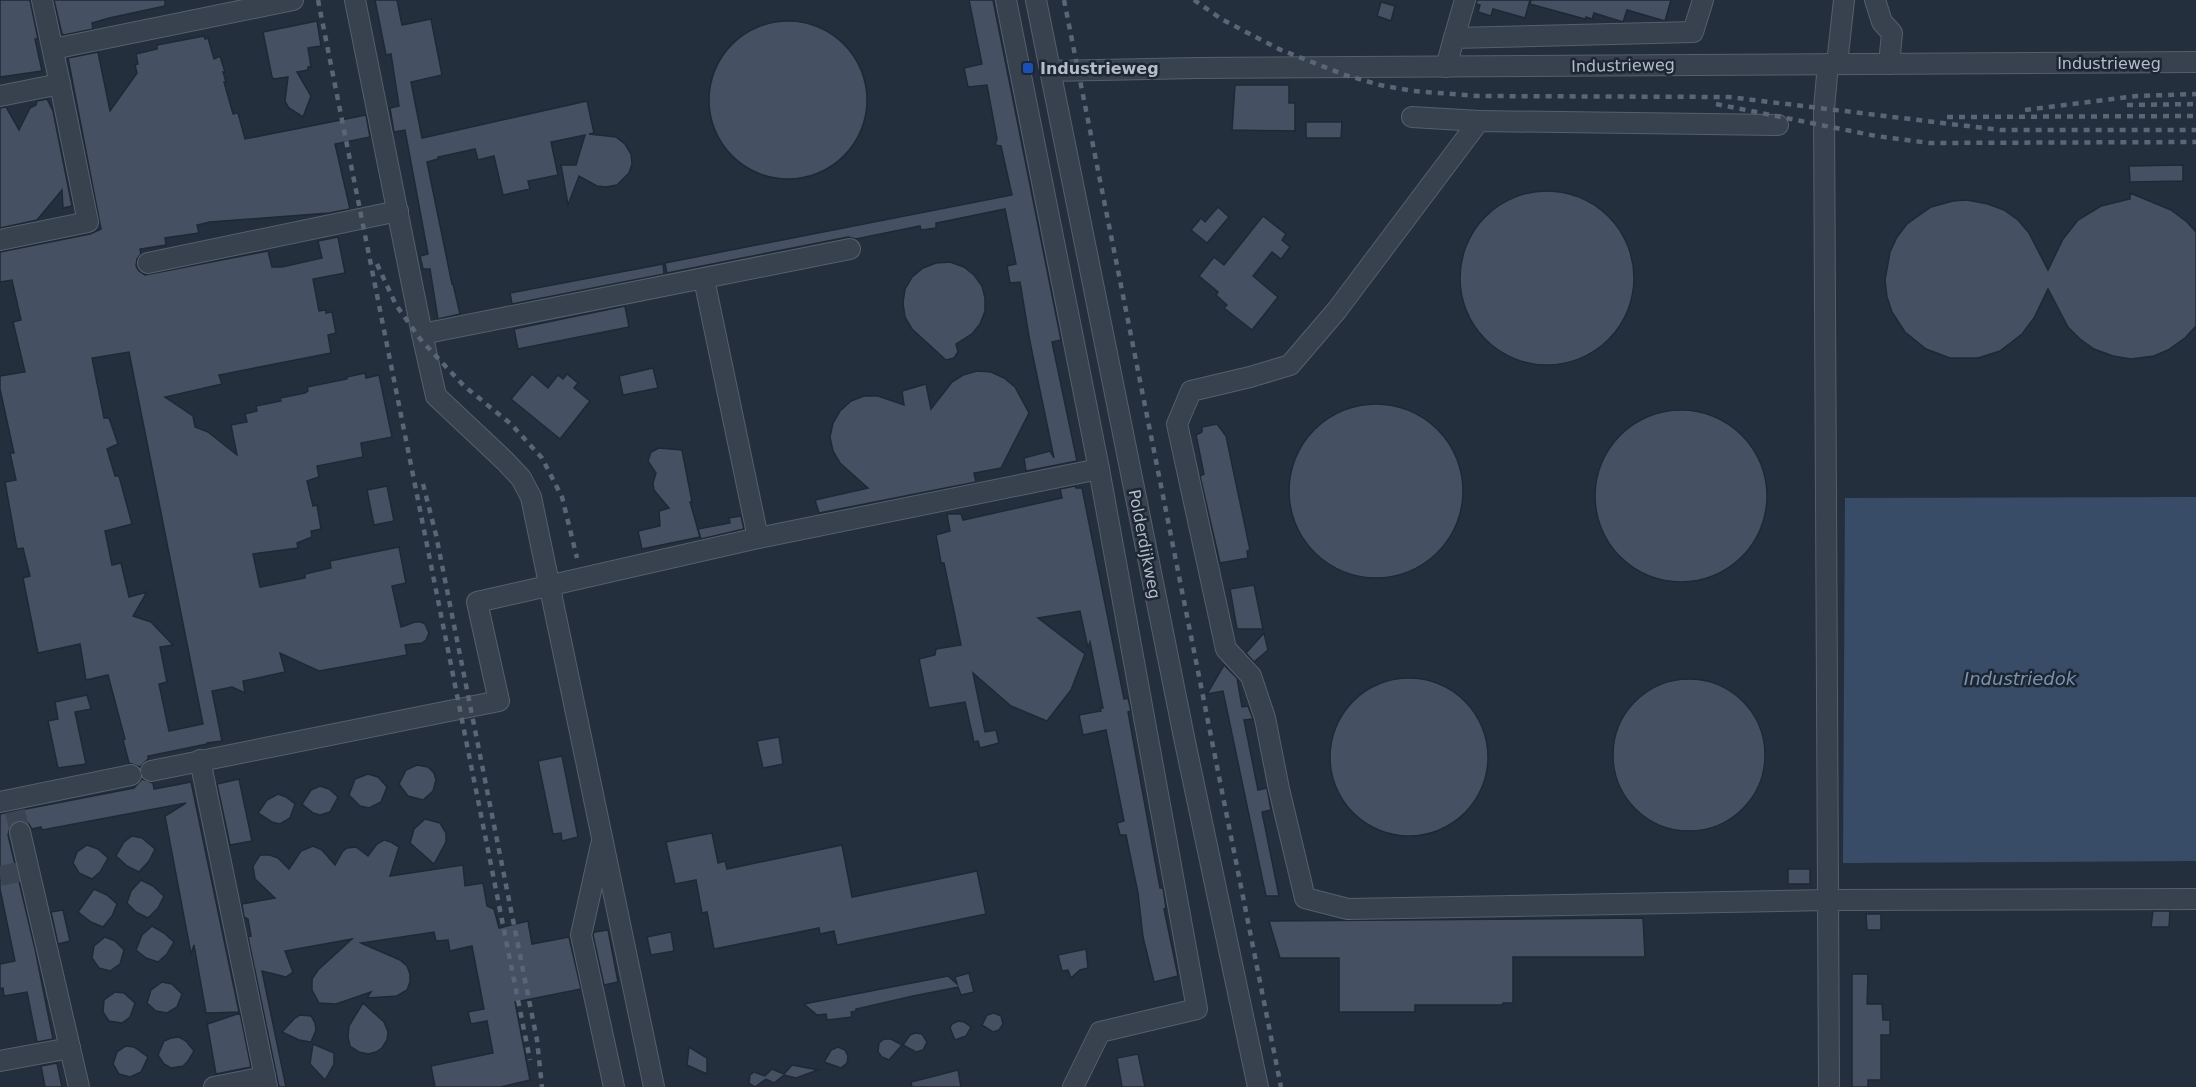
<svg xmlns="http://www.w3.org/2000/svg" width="2196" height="1087" viewBox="0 0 2196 1087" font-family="'DejaVu Sans',sans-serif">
<rect width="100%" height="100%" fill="#242f3e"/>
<polygon fill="#394c67" points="2196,497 2196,861 1843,863 1845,498"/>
<g fill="#455162" stroke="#1f2835" stroke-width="1.5" fill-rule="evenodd">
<polygon points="0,0 30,0 38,39 35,39 42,71 0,77"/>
<polygon points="54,0 165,0 165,6 109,18 92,23 93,29 64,35 62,34"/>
<polygon points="375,0 397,0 402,25 431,19 442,75 411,82 422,138 587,101 594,133 589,134 616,137 625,144 631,154 632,164 629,173 617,185 606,187 597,186 579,176 568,205 561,165 576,165 585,135 551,142 558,175 528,181 530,189 503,195 494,156 478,160 475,149 438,157 438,159 427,162 452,284 453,284 460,314 438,319 430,269 423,269 420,256 428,254 405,130 394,132 390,108 399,106 391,54 386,55"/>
<polygon points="969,0 993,0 1061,340 1052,342 1077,461 1026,471 1024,458 1050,451 1054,458 1030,342 1020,282 1010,283 1007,266 1016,264 1005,209 936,223 936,228 921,230 920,226 856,239 848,237 667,273 665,263 1012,195 1001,146 995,145 997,139 987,85 968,87 964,68 982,64"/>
<polygon points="1477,0 1530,0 1525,18 1493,9 1491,16 1478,12 1480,5 1476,4"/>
<polygon points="1531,0 1671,0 1665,21 1627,10 1623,22 1594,13 1592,19 1586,17 1585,19 1530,4"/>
<polygon points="1381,2 1395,6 1391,21 1377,16"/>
<circle cx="788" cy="100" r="79"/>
<polygon points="317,21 321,46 308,48 311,67 308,67 308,70 297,72 311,96 303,117 289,108 285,101 288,77 274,79 272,77 263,32"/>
<path d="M204,36L205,39L208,38L214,59L220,56L225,72H223L226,82H224L233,114L238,113L245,139L366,115L370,137L335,144L350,209L329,213L210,222L197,225L199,233L165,238L166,245L140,249L141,254L137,259L136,266L139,271L145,275L268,251L272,267H282L322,258L318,241L338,237L345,273L313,279L319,311L326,310V313L332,312L336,333L328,335L331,353L219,375L222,384L165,397L193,416L195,427L208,432L237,455L231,425L247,422L245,414L257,411L256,406L281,401L280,398L305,393L308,391L307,387L347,379V377L365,373L366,378L379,375L392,437L361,443L363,457L317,466L319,477L307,481L313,506L317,505L321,529L311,531L312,537L297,543L298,548L253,554L260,587L305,578V574L331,568L330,561L399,547L406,583L392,586L401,627L415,622H421L425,624L429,633L426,640L422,643L405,645L407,655L319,671L280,653L285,672L243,681L245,693L232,687L212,691L222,741L207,743V744L148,756V759L140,767L129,763L123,740L125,739L108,675L86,680L80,644L38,653L23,578L30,576L23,548L17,549L5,482L16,480L10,453H14L0,389V376L25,372L13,322L21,320L12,280L0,282V252L90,234L101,229L68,58L98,52L110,111L137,73L135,65L138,64L136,54L157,49V45ZM129,352L203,724L169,731L159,684L167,682L160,647L173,645L151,622L133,616L147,592L129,597L121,563L112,565L105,531L132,524L119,476H115L107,449L118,444L109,418H104L92,358Z"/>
<polygon points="1235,85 1289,85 1289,103 1295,103 1295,131 1232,130"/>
<polygon points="47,99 53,111 72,206 63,208 62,190 37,220 0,228 0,108 6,107 19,130 30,108 36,105 37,101"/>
<polygon points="1306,122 1342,122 1341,138 1306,138"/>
<polygon points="2183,165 2183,181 2130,182 2129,166"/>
<circle cx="1547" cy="278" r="87"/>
<polygon points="2130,193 2171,210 2187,222 2196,232 2196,326 2185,338 2168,350 2154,356 2131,359 2113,356 2094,349 2080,339 2068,327 2048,289 2034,318 2022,334 2000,351 1978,358 1950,358 1926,349 1905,332 1892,312 1887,297 1885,280 1890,252 1897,237 1907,224 1931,207 1953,201 1967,200 1988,204 2004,210 2018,220 2029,233 2048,270 2063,239 2078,220 2101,206 2130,199"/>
<polygon points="1218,207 1229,217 1207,243 1191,230 1201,218 1205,222"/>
<polygon points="1263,216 1286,234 1282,240 1290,247 1281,259 1272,252 1253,276 1278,297 1252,330 1224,308 1227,305 1216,295 1218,292 1199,276 1214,257 1224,265"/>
<polygon points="950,262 964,267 974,275 982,286 985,298 985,311 980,324 972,334 956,344 958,352 954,358 946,360 912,329 905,317 903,303 905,289 912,277 923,268 936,263"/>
<polygon points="663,264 664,274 512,304 510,293"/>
<polygon points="625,306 629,327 518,349 514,329"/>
<polygon points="653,368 658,388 623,395 619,376"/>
<polygon points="977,371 991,372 1004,378 1015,387 1029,413 1001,468 974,473 976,482 819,513 815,500 868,488 840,463 833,451 830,437 833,423 840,411 851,401 864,396 878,396 904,405 902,391 926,384 931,409 952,382 963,375"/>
<polygon points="532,374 548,388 558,375 563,379 567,374 578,383 574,388 590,401 560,439 511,399"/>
<circle cx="1376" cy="491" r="87"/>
<circle cx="1681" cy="496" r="86"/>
<polygon points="1217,424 1226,436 1250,550 1247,551 1248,558 1220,563 1200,476 1204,474 1196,435 1202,432 1202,427"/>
<polygon points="659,448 682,450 692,502 690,502 700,537 642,549 638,531 660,526 659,511 669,508 654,490 653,483 656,473 648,461 651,452"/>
<polygon points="387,486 394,521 374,525 367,490"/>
<polygon points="1075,486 1076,488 1082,488 1124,699 1128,698 1131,711 1128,712 1160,888 1163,888 1166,908 1164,909 1178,976 1154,982 1143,937 1138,893 1126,835 1120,835 1117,823 1124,821 1106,730 1083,735 1079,715 1101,711 1100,708 1103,708 1090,642 1088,648 1080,611 1038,618 1085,654 1071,690 1047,721 1011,706 973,673 985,732 996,730 999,743 980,748 978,741 974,742 965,702 929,708 919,659 935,655 936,649 961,645 944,563 941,563 936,535 950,531 947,514 961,514 963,520 1062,498 1060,489"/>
<polygon points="741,516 744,529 701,539 698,529 730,523 729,518"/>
<polygon points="1254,585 1263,629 1237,629 1230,589"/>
<polygon points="1264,633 1268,650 1254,662 1246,653"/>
<polygon points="1224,665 1237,678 1242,707 1248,706 1253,719 1244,720 1258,790 1267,788 1271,810 1262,812 1279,896 1266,896 1223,691 1207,694"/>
<circle cx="1409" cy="757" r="79"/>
<circle cx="1689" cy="755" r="76"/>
<polygon points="87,695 91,709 75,712 86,764 58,768 48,721 58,719 55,702"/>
<polygon points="779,737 783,764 763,768 757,741"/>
<polygon points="562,756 578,837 562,841 561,833 553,834 538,761"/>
<polygon points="417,765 428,767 434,773 436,780 433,791 423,800 408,796 399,784 406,770"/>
<polygon points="368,774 378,777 387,787 381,802 369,808 360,806 349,795 355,779"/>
<polygon points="142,779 153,783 154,789 191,782 239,1012 206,1013 194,945 191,954 165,816 186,803 42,830 41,827 32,829 28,823 18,820 11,824 8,835 35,949 53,1039 37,1042 27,992 4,996 3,988 0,989 0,964 15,961 0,889 0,814 134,788"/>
<polygon points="239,779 252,841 230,845 217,784"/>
<polygon points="320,786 329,789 338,797 330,812 320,815 313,813 302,804 311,790"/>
<polygon points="278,794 286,797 295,804 290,818 280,824 272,822 258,813 267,800"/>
<polygon points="425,819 440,823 446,833 446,842 434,864 410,843 414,829"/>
<polygon points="712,833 718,863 725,861 727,869 842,845 852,897 977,871 986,914 837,945 834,931 820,934 819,928 714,949 707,912 702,913 696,880 675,884 666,842"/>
<polygon points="132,836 142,838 155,849 149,861 139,872 127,866 116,856 124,842"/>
<polygon points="384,840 391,842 399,847 390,876 463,865 465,886 483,883 487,906 494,909 499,928 528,921 532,944 569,937 581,989 515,1002 530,1080 501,1087 435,1087 431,1066 493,1053 487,1021 471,1024 468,1012 484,1009 472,946 450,951 448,940 436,941 434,932 361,943 400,960 407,966 410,974 410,982 407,990 397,996 367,998 371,992 336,1004 319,1003 312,990 312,979 318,970 352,939 285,951 293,972 286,977 262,971 286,1087 279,1087 248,937 251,936 248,919 244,917 242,904 275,898 255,879 253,866 260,855 270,855 278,858 289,869 301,851 313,846 322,850 335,865 343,851 347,848 356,847 368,856 377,844"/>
<polygon points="87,845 98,849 108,858 100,872 92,879 79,873 73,863 77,852"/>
<rect x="1788" y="869" width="22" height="15"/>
<polygon points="141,880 153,886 164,896 158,908 148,918 136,912 127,903 131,891"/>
<polygon points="94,889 107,895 117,904 112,916 103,927 91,922 78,912"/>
<polygon points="63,910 70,941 58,944 51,912"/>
<polygon points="2153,911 2170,911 2169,927 2151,927"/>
<polygon points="1866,914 1881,914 1881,930 1867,930"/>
<polygon points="1643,918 1645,957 1513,957 1513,1003 1503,1003 1503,1005 1415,1005 1415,1012 1339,1012 1339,958 1280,958 1269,921"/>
<polygon points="152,926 164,933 174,942 167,954 158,962 146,958 136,950 142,935"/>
<polygon points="608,930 618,982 604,985 593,935 594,932"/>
<polygon points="671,932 674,951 651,955 647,937"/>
<polygon points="105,937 115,941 124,950 120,964 110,971 99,968 92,958 94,946"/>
<polygon points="1086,949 1088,968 1080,970 1071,978 1068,970 1062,971 1058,955"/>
<polygon points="969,973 974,992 961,995 958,987 913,996 856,1009 856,1011 851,1012 852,1017 827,1020 826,1014 817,1015 804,1004 948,976 957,984 955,977"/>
<polygon points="1852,974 1868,974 1867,1004 1882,1004 1883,1020 1890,1020 1890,1035 1881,1035 1881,1080 1868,1080 1868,1087 1852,1087"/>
<polygon points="162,982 172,984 182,994 177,1007 167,1013 156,1011 147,1003 151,990"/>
<polygon points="115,992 124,993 135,1003 130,1017 122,1023 109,1021 103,1012 104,1000"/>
<polygon points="363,1003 384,1022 388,1032 387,1040 382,1048 376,1052 368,1054 359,1052 350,1046 348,1037 349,1026"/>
<polygon points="240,1013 251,1067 216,1074 207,1023 208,1024"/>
<polygon points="994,1013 1001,1016 1003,1024 999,1030 993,1032 982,1025 987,1015"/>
<polygon points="300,1015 311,1016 315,1023 316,1030 311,1042 299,1040 282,1032 294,1019"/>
<polygon points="958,1021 964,1022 971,1027 966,1036 955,1040 950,1028 952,1024"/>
<polygon points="915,1033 922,1034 927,1042 923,1050 916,1052 903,1045 910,1035"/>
<polygon points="179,1037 186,1041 194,1051 188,1061 183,1066 171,1068 164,1064 158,1055 164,1041 171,1038"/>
<polygon points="884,1039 891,1039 902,1045 889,1060 882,1057 878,1052 879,1043"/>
<polygon points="313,1044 334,1053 334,1064 325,1080 310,1064"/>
<polygon points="126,1046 134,1047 148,1057 141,1072 130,1077 119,1074 113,1064 117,1052"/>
<polygon points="689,1047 707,1058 707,1074 687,1065"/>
<polygon points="838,1047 845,1050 848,1056 847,1063 841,1068 824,1062 831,1050"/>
<polygon points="1138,1054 1145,1087 1122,1087 1117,1058"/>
<polygon points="57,1063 62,1087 45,1087 41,1066"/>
<polygon points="792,1065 818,1070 796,1078 784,1075 774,1083 766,1079 755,1087 749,1083 750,1075 754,1072 765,1076 772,1069 784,1074"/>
<polygon points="958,1070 961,1087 912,1087 911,1082"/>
</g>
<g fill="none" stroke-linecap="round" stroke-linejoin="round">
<g stroke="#3a4453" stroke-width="20" stroke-dasharray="20 10" stroke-linecap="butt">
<polyline points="15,811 20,832"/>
<polyline points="0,876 19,872"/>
</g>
<defs>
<g id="minor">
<polyline points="42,0 60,84"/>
<polyline points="355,0 422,334 850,249"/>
<polyline points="1006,0 1099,469 1197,1009 1100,1032 1073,1087"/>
<polyline points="1036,0 1185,742 1258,1087"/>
<polyline points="1875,0 1882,22 1892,33 1889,64"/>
<polyline points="1454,38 1465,0"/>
<polyline points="53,49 293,0"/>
<polyline points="1828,64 1824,109 1829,1087"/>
<polyline points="1837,64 1844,0"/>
<polyline points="1446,67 1454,38 1693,32 1703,0"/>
<polyline points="1050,71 1197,68 2196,62"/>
<polyline points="0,96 60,84 88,222 0,240"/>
<polyline points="1412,117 1479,121"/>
<polyline points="1778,125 1479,121 1337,310 1290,365 1250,377 1191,391 1177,424 1226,649 1251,676 1265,718 1279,789 1305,898 1348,909 1828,900 2196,899"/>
<polyline points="148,263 398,211"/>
<polyline points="704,279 758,538"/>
<polyline points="422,334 436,396 505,461 521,478 531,497 654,1087"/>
<polyline points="200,760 267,1087"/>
<polyline points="151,771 499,701 477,602 758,538 1099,469"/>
<polyline points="0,802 131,775"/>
<polyline points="20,832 79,1087"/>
<polyline points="601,845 581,935 614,1087"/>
<polyline points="0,1061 70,1048"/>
<polyline points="214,1087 265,1077"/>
</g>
</defs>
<use href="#minor" stroke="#565f6c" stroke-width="22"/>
<use href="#minor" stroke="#38414e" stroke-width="20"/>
<g stroke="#5a6575" stroke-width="4.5" stroke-dasharray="6 6" stroke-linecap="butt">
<polyline points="318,0 530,1060"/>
<polyline points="1064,0 1281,1087"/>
<polyline points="1194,0 1223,20 1281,50 1345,75 1380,85 1413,91 1478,96 1729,97 2000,130 2196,130"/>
<polyline points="1716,104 1876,136 1929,143 2196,142"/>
<polyline points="2127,105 2196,104"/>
<polyline points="2025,110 2137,96 2196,94"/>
<polyline points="1947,117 2196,116"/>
<polyline points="377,264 396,305 421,340 464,386 511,424 542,458 562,497 577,558"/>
<polyline points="423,484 436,535 537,1040 542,1087"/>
</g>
</g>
<rect fill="#1a4fb4" stroke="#1d2633" stroke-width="2" x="1022" y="62" width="12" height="12" rx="3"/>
<g text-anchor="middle" stroke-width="5" stroke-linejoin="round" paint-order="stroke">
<g font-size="16" fill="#b4bcc9" stroke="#1d2633">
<text x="2109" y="69">Industrieweg</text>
<text transform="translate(1623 65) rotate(-1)" y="6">Industrieweg</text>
<text transform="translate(1145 544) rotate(79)" y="6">Polderdijkweg</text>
</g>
<g font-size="16" font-weight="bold" fill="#b4bcc9" stroke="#1d2633" text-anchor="start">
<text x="1040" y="74">Industrieweg</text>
</g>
<g font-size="18" font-style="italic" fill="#7c92b1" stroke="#1d2633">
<text x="2020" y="685">Industriedok</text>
</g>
</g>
</svg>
